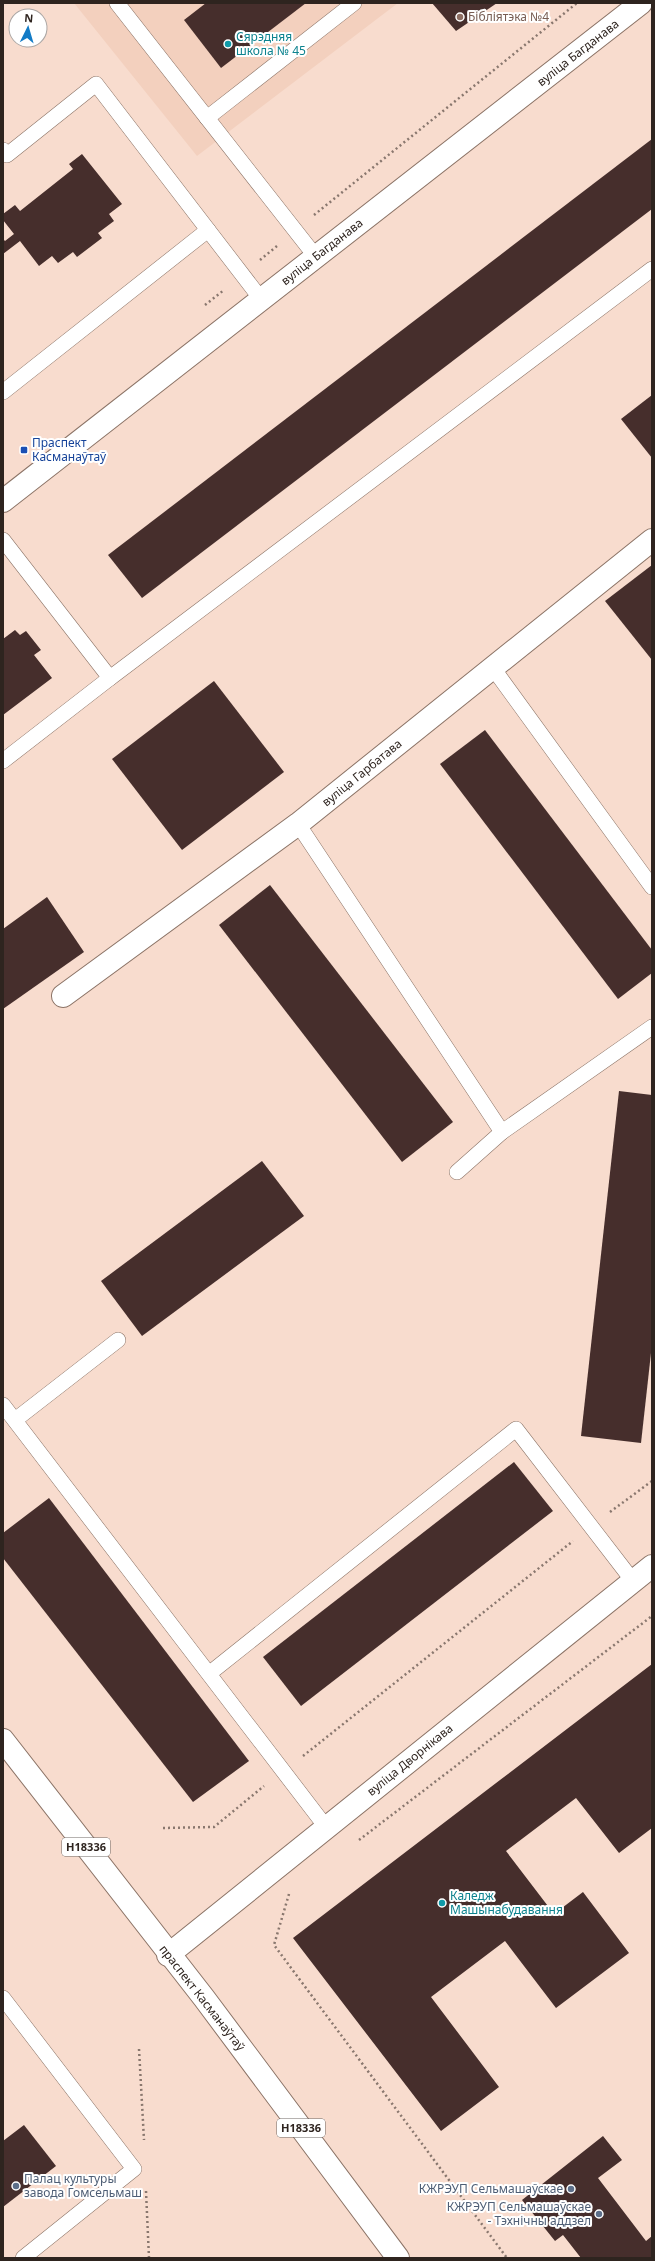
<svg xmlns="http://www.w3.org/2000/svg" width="655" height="2261" viewBox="0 0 655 2261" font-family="'Noto Sans',sans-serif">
<rect width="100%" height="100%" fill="#f8dcce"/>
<polygon fill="#f3d0be" points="74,3 398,3 197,156"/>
<g fill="#462e2c">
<polygon points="206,3 306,3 221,68 184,20"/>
<polygon points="432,3 497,3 456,31"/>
<polygon points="652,139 652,209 142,598 108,555"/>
<polygon points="82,154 122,204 109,214 114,221 98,233 102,238 77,257 73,252 58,263 52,256 39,266 20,241 3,254 3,239 5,241 14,234 3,220 3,214 15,205 20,211 73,169 69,164"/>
<polygon points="652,395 652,458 621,419"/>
<polygon points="652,565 652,660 605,601"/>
<polygon points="15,630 20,635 26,631 41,650 34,655 52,678 3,715 3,639"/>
<polygon points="214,681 284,772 182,850 112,759"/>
<polygon points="485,730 652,950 652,973 618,999 440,764"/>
<polygon points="270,885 453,1122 402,1162 219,925"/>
<polygon points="47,897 84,952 3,1009 3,929"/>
<polygon points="619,1091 652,1095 652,1344 641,1443 581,1436"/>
<polygon points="262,1161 304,1216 142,1336 101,1281"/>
<polygon points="514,1462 553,1511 301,1706 263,1657"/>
<polygon points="49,1498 249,1761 193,1802 3,1558 3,1533"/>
<polygon points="652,1664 652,1828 619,1853 576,1798 506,1851 554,1914 583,1892 629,1953 556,2008 505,1941 431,1997 499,2087 441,2131 293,1938"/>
<polygon points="24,2125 56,2166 3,2207 3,2141"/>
<polygon points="603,2136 622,2160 598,2178 646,2241 652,2236 652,2258 581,2258 563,2235 555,2241 522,2200"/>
</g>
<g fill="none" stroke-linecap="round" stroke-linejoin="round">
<defs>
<g id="lane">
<polyline points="117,3 316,257"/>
<polyline points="207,118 354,3"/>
<polyline points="3,150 7,155 96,84 261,299"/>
<polyline points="3,392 208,230"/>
<polyline points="3,540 110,678 3,761"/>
<polyline points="493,668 652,887"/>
<polyline points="110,678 652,269"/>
<polyline points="298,824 502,1132"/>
<polyline points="457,1172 502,1132 652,1027"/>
<polyline points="3,1405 326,1827"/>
<polyline points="15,1420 118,1340"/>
<polyline points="210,1673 516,1429 633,1581"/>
<polyline points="3,1998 134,2169 23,2258"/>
</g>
<polyline id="street" points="63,996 298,824 652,540"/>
<g id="secondary">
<polyline points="3,501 641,3"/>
<polyline points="168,1955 652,1566"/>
</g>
<polyline id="primary" points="3,1740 204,1998 398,2258"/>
</defs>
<use href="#lane" stroke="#8b7366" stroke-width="16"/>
<use href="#street" stroke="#8b7366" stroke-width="24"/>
<use href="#secondary" stroke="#8b7366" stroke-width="24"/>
<use href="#primary" stroke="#8b7366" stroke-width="24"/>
<g stroke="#89776e" stroke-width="2.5" stroke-dasharray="2 3" stroke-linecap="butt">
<polyline points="314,215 577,3"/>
<polyline points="260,260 277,246"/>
<polyline points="205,305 224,290"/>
<polyline points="610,1512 652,1481"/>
<polyline points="303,1756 573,1541"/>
<polyline points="163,1828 214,1827 264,1786"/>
<polyline points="359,1840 652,1616"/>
<polyline points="289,1894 274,1945 507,2258"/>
<polyline points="139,2049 144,2140"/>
<polyline points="146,2191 149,2258"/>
</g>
<use href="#lane" stroke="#fff" stroke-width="15"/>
<use href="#street" stroke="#fff" stroke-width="22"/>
<use href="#secondary" stroke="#fff" stroke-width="22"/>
<use href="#primary" stroke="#fff" stroke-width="22"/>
</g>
<circle fill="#8d6e63" stroke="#fff" stroke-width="1.5" cx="460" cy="17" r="4"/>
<g fill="#0f9aa8" stroke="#fff" stroke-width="1.5">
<circle cx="228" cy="44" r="4"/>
<circle cx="442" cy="1903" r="4"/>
</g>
<rect fill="#1a4fb4" stroke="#fff" stroke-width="1.5" x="20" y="446" width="8" height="8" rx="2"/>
<g fill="#5c6f8a" stroke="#fff" stroke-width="1.5">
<circle cx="16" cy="2186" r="4"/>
<circle cx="571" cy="2189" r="4"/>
<circle cx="599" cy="2214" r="4"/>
</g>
<g text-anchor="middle" stroke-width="4" stroke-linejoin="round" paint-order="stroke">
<g fill="#fff" stroke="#6d6662" stroke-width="1">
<rect x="62" y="1838" width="48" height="18" rx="3"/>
<rect x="277" y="2119" width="48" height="18" rx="3"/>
</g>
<g font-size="11" font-weight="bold" fill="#2e241f">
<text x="86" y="1851">Н18336</text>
<text x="301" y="2132">Н18336</text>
</g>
<g font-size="12" fill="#785e54" stroke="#fff" text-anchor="start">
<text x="468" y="21">Бібліятэка №4</text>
</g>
<g font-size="12" fill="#0d838f" stroke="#fff" text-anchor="start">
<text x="236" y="41">Сярэдняя<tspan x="236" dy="14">школа № 45</tspan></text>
<text x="450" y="1900">Каледж<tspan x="450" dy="14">Машынабудавання</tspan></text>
</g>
<g font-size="12" fill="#2e241f" stroke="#fff">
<text transform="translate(578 53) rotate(-38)" y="4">вуліца Багданава</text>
<text transform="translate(322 252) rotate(-38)" y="4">вуліца Багданава</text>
<text transform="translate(362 773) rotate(-39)" y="4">вуліца Гарбатава</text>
<text transform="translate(410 1760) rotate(-39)" y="4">вуліца Дворнікава</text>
<text transform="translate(202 1998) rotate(52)" y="4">праспект Касманаўтаў</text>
</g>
<g font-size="12" fill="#164399" stroke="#fff" text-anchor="start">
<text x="32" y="447">Праспект<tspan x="32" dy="14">Касманаўтаў</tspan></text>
</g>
<g font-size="12" fill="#4e5e75" stroke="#fff" text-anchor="end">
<text x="24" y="2183" text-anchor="start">Палац культуры<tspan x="24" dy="14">завода Гомсельмаш</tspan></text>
<text x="563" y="2193">КЖРЭУП Сельмашаўскае</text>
<text x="591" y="2211">КЖРЭУП Сельмашаўскае<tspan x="591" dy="14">- Тэхнічны аддзел</tspan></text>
</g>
</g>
<rect width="655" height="2261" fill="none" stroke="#2e241f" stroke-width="8"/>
<g transform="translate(28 28) rotate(5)"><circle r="19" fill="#ffffff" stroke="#aba7a5"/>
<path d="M0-3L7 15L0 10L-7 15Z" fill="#127bc6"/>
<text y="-6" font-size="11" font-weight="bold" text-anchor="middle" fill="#2e241f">N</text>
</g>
</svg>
